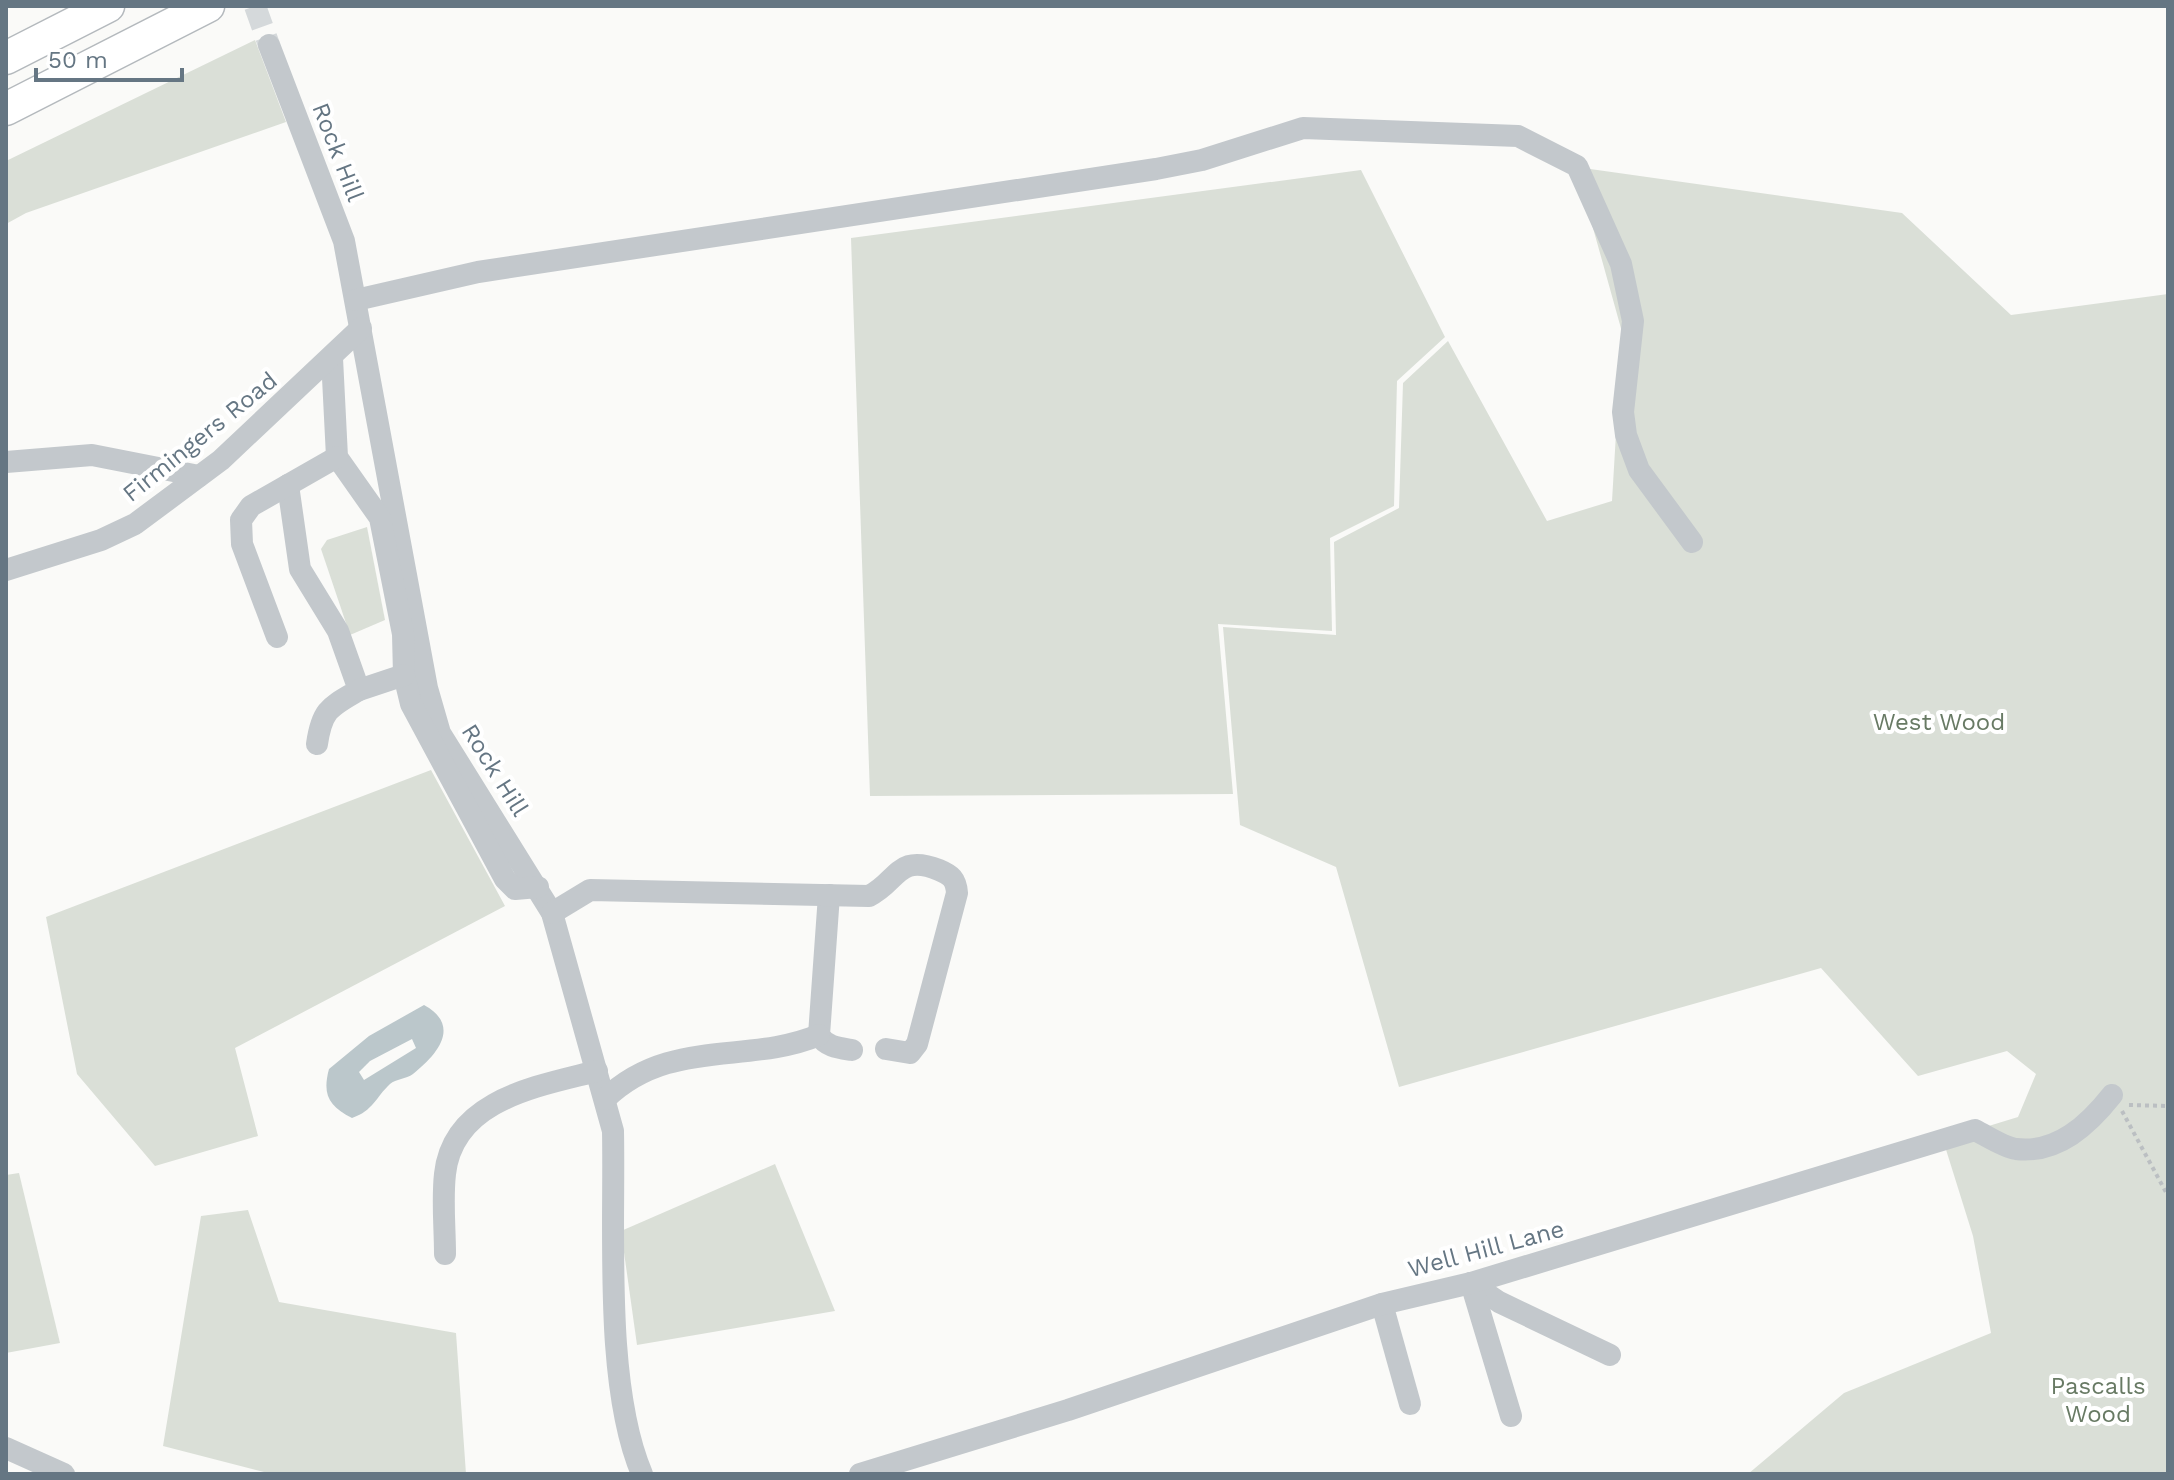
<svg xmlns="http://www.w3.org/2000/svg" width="2174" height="1480" viewBox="0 0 2174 1480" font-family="'Work Sans',sans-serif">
<rect width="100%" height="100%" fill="#fafaf8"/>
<g fill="#dadfd7">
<polygon points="255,40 286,122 26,213 6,224 6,161"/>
<polygon points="1576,167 1902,213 2011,315 2168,294 2168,1474 1748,1474 1844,1393 1991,1333 1973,1236 1943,1140 2018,1117 2036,1074 2007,1051 1918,1076 1821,968 1399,1087 1336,867 1240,825 1223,627 1336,635 1334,542 1399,508 1403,383 1448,341 1547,521 1612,501 1622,332"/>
<polygon points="1361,170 1445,337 1397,381 1394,506 1330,538 1332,631 1218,624 1233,794 870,796 851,238"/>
<polygon points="367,527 385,620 350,635 321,549 327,540"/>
<polygon points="431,770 505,906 235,1048 258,1136 155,1166 77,1074 46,917"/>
<polygon points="775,1164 835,1311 637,1345 621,1231"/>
<polygon points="19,1173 60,1343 6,1353 6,1175"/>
<polygon points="248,1210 279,1302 456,1333 466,1474 272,1474 163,1446 201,1216"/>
</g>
<path fill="#bbc7cb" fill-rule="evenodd" d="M424,1005C462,1026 437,1055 413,1074C406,1079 396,1079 390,1084C376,1097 373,1111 352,1118C329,1106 322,1095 329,1069L369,1036ZM412,1039L416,1048L364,1080L359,1072L370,1061Z"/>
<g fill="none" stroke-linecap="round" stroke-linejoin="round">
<polyline stroke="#d5d9db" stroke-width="22" stroke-dasharray="22 11" stroke-linecap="butt" points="255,6 269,45"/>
<defs>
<g id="highway">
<polyline points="6,58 108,6"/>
<polyline points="6,109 208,6"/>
</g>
</defs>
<use href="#highway" stroke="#b4b9bd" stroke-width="35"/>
<g stroke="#bbbfc2" stroke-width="4" stroke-dasharray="4 4" stroke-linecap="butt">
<polyline points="2129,1105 2168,1106"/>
<polyline points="2122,1111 2168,1196"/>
</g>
<g stroke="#c3c8cc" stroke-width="22">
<path d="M269,45L344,241L427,688L440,733L552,913L613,1131C615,1230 604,1385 642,1474"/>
<polyline points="356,300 478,272 1156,169 1202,160 1303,128 1518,136 1577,166 1621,264 1633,321 1623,412 1626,435 1639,470 1692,542"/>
<polyline points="332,358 337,457 380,518 403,634 404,675 411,704 505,879 515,889 538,887"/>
<polyline points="6,462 92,455 199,476"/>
<path d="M288,485L300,569L338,631L359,690C330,707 322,709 317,744"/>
<polyline points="6,570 101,540 135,524 221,460 361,328"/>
<polyline points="277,637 242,544 241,520 251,506 337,457"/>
<polyline points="359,690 404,675"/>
<path d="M829,895L819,1035C826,1047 839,1048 852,1050"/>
<path d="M552,913L590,890L869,896C898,882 897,853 939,870C951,875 956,879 957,893L917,1044L910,1053L886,1049"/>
<path d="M605,1099C669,1037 747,1065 819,1035"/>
<path d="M445,1254C445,1228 442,1200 445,1174C453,1099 539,1086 597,1071"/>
<polyline points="1471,1283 1499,1302 1610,1355"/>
<polyline points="1471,1283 1511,1416"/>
<polyline points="1382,1304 1410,1404"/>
<polyline points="6,1448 64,1474"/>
<path d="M860,1474L1068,1410L1382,1304L1471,1283L1975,1130C1987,1136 2003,1147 2016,1149C2058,1154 2089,1124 2112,1095"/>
</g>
<use href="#highway" stroke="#fff" stroke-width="32"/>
</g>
<g text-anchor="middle" stroke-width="8" stroke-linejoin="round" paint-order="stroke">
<g font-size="24" fill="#657683" stroke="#fff">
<text transform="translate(338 152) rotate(69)" y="8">Rock Hill</text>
<text transform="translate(200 437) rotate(-39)" y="8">Firmingers Road</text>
<text transform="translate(495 770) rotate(58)" y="8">Rock Hill</text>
<text transform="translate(1486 1249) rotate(-15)" y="8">Well Hill Lane</text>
</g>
<g font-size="24" fill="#687a64" stroke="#fff">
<text x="1939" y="730">West Wood</text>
<text x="2098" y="1394">Pascalls<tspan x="2098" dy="28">Wood</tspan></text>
</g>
</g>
<rect width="2174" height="1480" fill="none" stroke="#657683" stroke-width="16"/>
<path d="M36 68v12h146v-12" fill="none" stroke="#657683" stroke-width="4"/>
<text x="48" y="68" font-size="24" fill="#657683" stroke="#ffffff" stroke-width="6" paint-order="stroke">50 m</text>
</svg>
